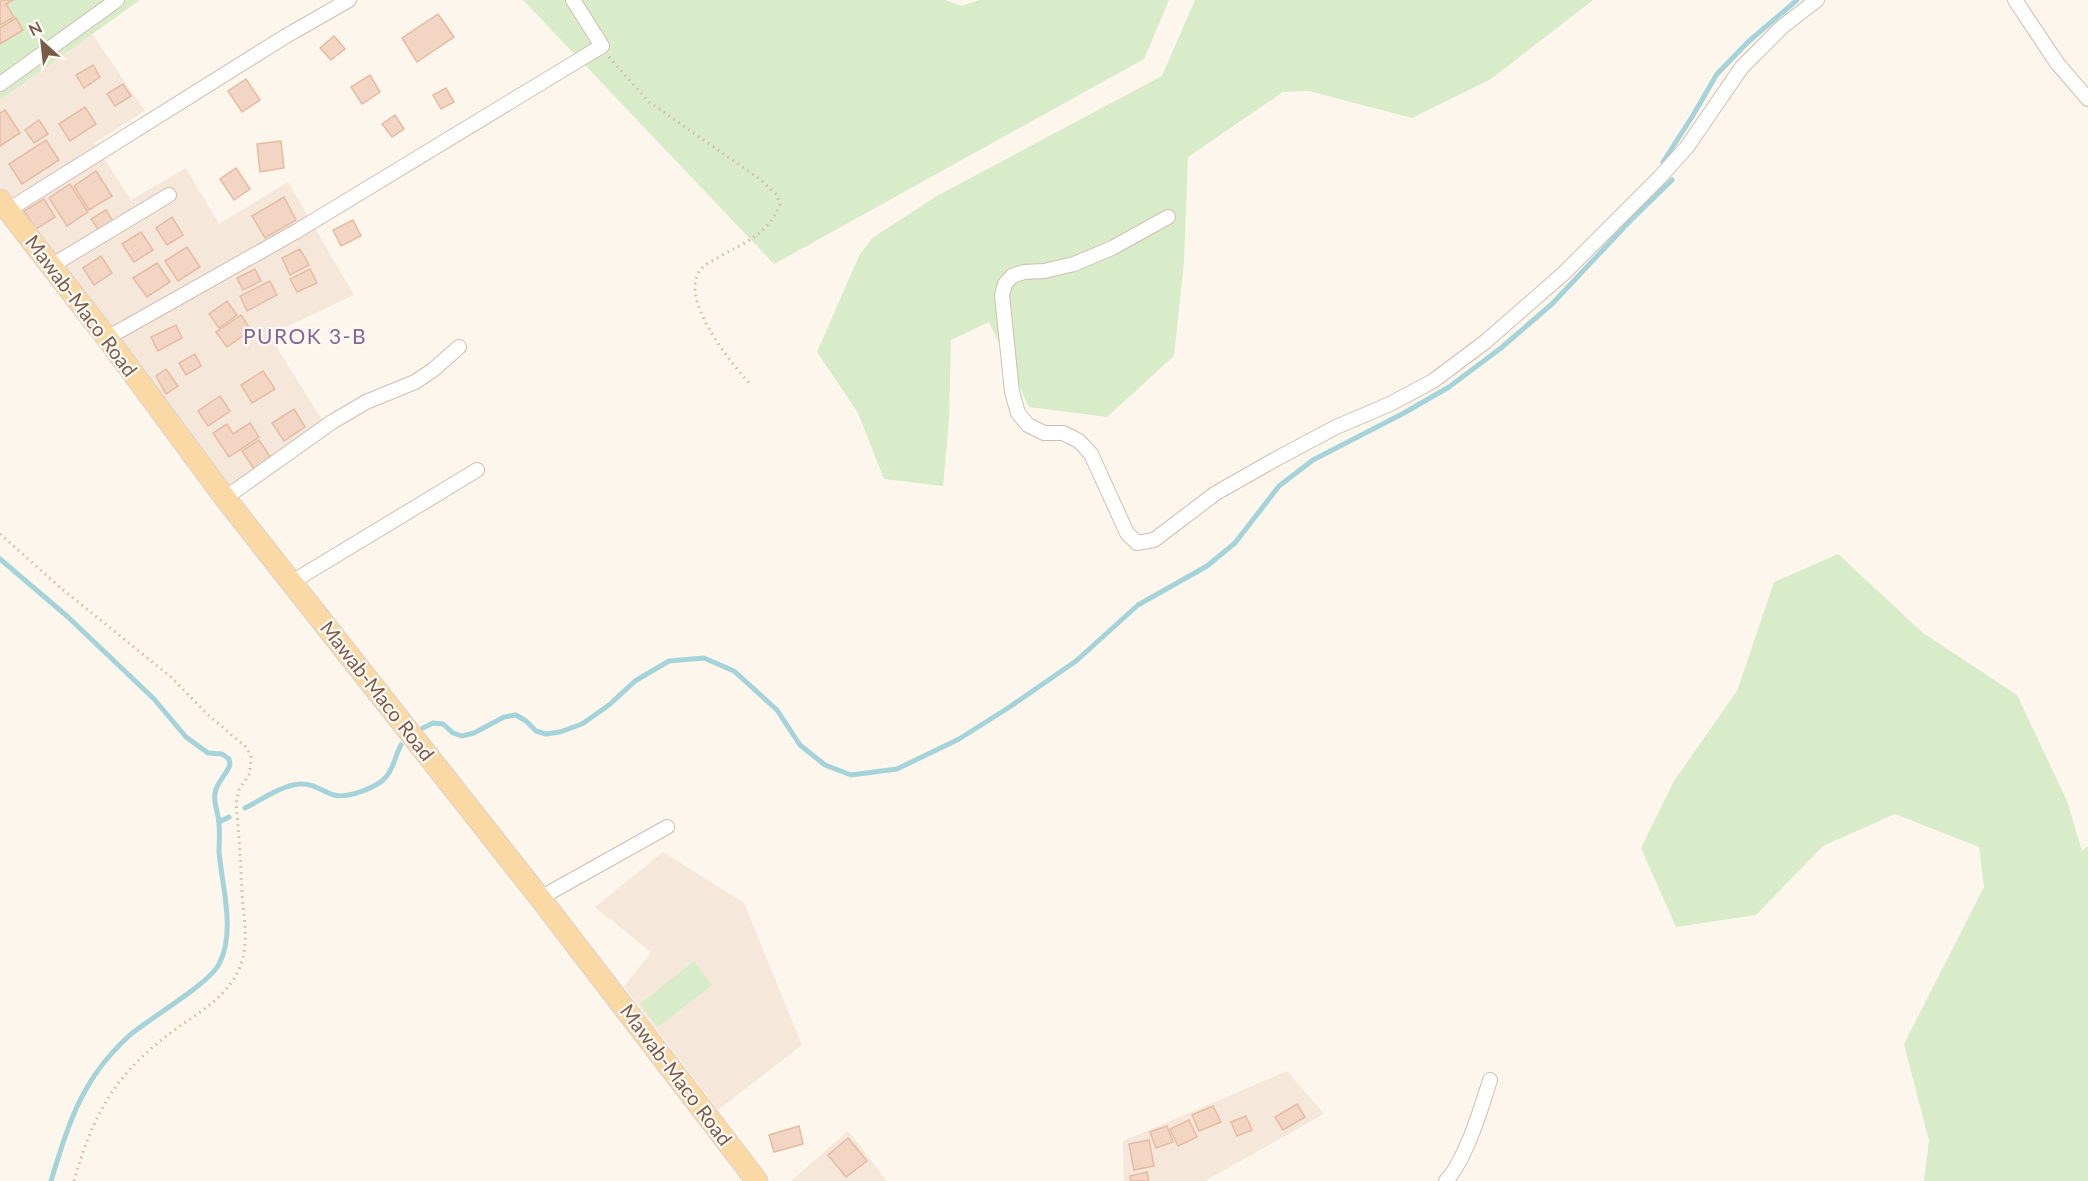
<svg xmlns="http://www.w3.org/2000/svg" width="2088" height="1181" viewBox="0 0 2088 1181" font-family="Lato,sans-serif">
<rect width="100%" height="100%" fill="#fdf6ec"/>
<g fill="#f5e8da">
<polygon points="92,34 145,111 94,143 131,200 186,168 219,224 288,182 354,295 269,335 323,421 231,488 0,186 0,100"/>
<polygon points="663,852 744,903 802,1045 718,1110 624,987 651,952 595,907"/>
<polygon points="1287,1071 1324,1114 1205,1181 1124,1181 1123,1141"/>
<polygon points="848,1131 887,1181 791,1181"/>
</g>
<g fill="#d8ecc9">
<polygon points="0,0 140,0 0,100"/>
<polygon points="523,0 945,0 962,6 979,0 1169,0 1144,59 774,264"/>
<polygon points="1195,0 1593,0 1491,79 1412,118 1309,91 1283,92 1188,157 1184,262 1174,356 1107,417 1029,407 989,322 951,340 949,420 943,486 884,479 858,413 817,352 859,256 872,238 937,196 1162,76"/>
<polygon points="1838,554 1923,633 2017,695 2067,801 2082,851 2088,846 2088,1181 1924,1181 1929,1141 1904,1044 1984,887 1979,847 1895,814 1823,846 1756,915 1676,927 1641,848 1674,781 1737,691 1774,582"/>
<polygon points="694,961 712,985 658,1027 640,1004"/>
</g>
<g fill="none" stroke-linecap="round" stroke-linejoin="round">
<g stroke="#a5d3da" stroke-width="5">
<polyline points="1663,162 1692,117 1717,74 1748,42 1797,0"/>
<path d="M0,559L68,617L154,699L186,737L208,753L222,754L229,759L230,765C226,775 217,782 215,793C213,803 219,814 219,824C220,833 219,843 219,852C222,886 236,932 219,964C209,984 150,1018 130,1035C82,1078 69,1122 51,1181"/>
<polyline points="423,728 433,723 443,724 453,733 462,736 474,733 504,717 516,715 526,721 536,731 546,734 560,732 582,724 609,705 635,681 669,661 704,658 734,671 777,710 800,745 825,765 851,775 897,769 959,739 1008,708 1076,661 1138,605 1207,566 1235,543 1279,486 1313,460 1404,413 1449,387 1501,348 1552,304 1630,221 1672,180"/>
<path d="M245,808C261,800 282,785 300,784C313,783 322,791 334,795C347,799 377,787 385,778C394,769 395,755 401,745"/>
<polyline points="219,822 229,817"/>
</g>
</g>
<g fill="#f3d5c3" stroke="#e6bba3" stroke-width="1.5">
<polygon points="0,0 13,0 6,4 14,17 0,25"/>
<polygon points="438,14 454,37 417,62 402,38"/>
<polygon points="16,18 23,30 0,44 0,28"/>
<polygon points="334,36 345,49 331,60 320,48"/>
<polygon points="93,65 100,77 84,88 76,75"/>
<polygon points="370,75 380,92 362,104 351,87"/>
<polygon points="246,79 260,100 242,112 228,91"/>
<polygon points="123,84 131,96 115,106 107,94"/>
<polygon points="446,88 454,102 441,109 433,95"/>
<polygon points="85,107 96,124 70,141 59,124"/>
<polygon points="5,110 20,133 0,146 0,113"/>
<polygon points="395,115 404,129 392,137 382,124"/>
<polygon points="39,120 48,134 34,143 25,130"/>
<polygon points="46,140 59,160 22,184 9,164"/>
<polygon points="281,141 284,168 260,172 257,144"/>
<polygon points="236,168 250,189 234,200 220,179"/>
<polygon points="96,171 112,196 89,210 74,186"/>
<polygon points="70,184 88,212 67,226 49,198"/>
<polygon points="284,197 296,220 265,238 252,216"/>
<polygon points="44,199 55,217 36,229 24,211"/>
<polygon points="106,210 114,223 100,232 91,219"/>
<polygon points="172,217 183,235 167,245 156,228"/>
<polygon points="353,220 361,236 341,246 333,230"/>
<polygon points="141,232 153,250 134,262 122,244"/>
<polygon points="187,247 200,267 178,281 165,261"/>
<polygon points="300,249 309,265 290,275 282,258"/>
<polygon points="101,256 112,273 94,285 83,268"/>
<polygon points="157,263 170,282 147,297 133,278"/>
<polygon points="255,269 261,281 243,290 237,278"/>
<polygon points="310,269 317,283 297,292 290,279"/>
<polygon points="270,281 277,295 247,311 240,296"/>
<polygon points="227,301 237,315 219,328 209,314"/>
<polygon points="241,315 251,330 227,347 216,332"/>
<polygon points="176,325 182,338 158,351 151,337"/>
<polygon points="195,354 201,366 186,375 179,363"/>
<polygon points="166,369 178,386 166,394 156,376"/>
<polygon points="263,371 275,389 252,403 241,385"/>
<polygon points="220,396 230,411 208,426 198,411"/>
<polygon points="294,409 305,427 284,441 272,423"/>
<polygon points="250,423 259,437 229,457 213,433 227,424 233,434"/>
<polygon points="259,440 271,458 254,469 242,451"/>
<polygon points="1297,1104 1305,1117 1283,1130 1275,1117"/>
<polygon points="1213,1106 1221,1122 1199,1131 1192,1115"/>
<polygon points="1246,1116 1252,1130 1237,1136 1231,1122"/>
<polygon points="1189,1120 1197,1137 1178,1146 1170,1129"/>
<polygon points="799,1126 803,1144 774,1152 769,1135"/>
<polygon points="1167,1126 1173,1142 1156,1148 1150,1132"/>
<polygon points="848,1138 867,1161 846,1177 828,1155"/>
<polygon points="1149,1140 1154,1166 1134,1170 1129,1144"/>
<polygon points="1147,1172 1149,1181 1131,1181 1130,1176"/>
</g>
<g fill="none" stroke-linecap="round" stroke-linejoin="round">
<defs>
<g id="minor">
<polyline points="2015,0 2057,63 2088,99"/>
<polyline points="0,84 117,0"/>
<polyline points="8,210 286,36 349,0"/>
<polyline points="1168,217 1112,248 1074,264 1044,271 1024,272 1012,276 1005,284 1002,295 1012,392 1018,413 1028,425 1044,433 1063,433 1079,441 1091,454 1127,533 1137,543 1154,540 1216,493 1276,459 1336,427 1390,404 1433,381 1485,342 1563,274 1660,177 1687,147 1742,67 1782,27 1817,0"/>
<polyline points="51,266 169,195"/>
<polyline points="107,338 297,231 602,46 573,0"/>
<polyline points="225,498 332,422 366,402 415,382 433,370 459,347"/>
<polyline points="292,582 477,470"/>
<polyline points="540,898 667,827"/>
<path d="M1446,1181C1466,1159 1481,1109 1490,1080"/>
</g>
<polyline id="primary" points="0,200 107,338 225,498 540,898 757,1181"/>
</defs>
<use href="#minor" stroke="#d1beb0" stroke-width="16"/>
<use href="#primary" stroke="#dad1cd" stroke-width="23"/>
<g stroke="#d9b8a5" stroke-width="3" stroke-dasharray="1.5 4.5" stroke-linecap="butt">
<path d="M609,57L648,101L761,180L777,195L780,204C767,236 746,241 719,257C714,260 707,263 703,267C674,294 731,363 750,384"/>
<path d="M0,534L62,589L171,677L207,714L246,747L251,756L250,773L239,790L236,804C239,834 241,864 242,895C244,918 249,945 240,967C226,1001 191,1016 164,1038C112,1079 92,1118 74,1181"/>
</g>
<use href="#minor" stroke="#fff" stroke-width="14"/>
<use href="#primary" stroke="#fbd9a5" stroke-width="21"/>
</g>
<g text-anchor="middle" stroke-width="4.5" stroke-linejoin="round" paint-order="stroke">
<g font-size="20" fill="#7a5c4d" stroke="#fffaf3">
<text transform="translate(81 306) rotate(53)" y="7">Mawab-Maco Road</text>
<text transform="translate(377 691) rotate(52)" y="7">Mawab-Maco Road</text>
<text transform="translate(676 1075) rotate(53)" y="7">Mawab-Maco Road</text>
</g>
<g font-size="21" letter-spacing="1.5" fill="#846695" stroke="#fffaf3">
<text x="305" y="344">PUROK 3-B</text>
</g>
</g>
<g transform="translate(42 42) rotate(333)" stroke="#fffaf3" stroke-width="4.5" paint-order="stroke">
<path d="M0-4.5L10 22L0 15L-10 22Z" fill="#7a5c4d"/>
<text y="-9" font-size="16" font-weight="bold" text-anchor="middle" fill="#7a5c4d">N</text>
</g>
</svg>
